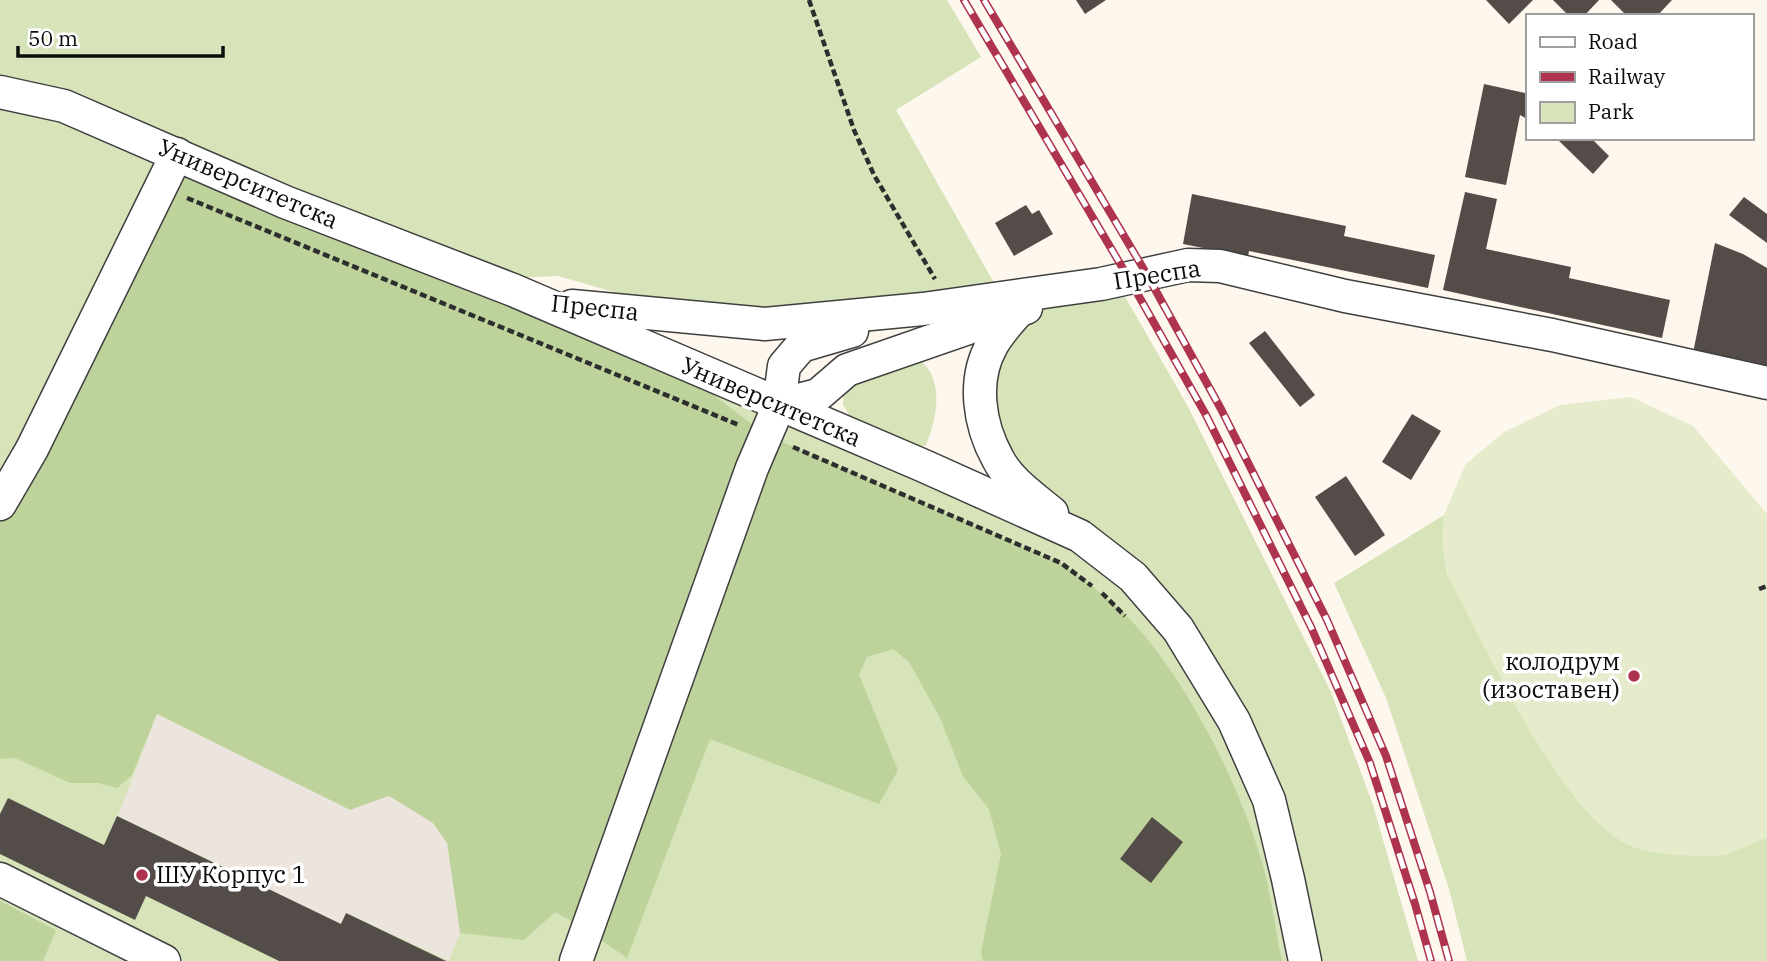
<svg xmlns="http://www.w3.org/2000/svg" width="1767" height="961" viewBox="0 0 1767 961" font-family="'IBM Plex Serif',serif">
<rect width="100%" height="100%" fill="#fdf7ed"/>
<g fill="#d7e4ba" fill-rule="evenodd">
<path d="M0,0H947L981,57L896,110L1002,297L1115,279L1187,405L1331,692L1373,805L1418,961H0ZM558,276L715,321L1002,298L984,424L1076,534L482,279Z"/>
<path d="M919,359C945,380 937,417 926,445L910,451L855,425L843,405L844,384Z"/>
<polygon points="1444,515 1443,545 1447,574 1469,615 1725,855 1767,837 1767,961 1467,961 1449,889 1386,698 1334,583"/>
</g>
<g fill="#bed39b">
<path d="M177,154L661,355L766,435L1061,563C1091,585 1121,607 1145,636C1196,699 1239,785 1262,862C1271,894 1275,928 1282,961H983L981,952L1001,854L989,809L963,776L940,718L909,662L893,649L867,657L859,675L898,770L879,804L710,739L627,958L587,930L555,912L524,940L460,933L447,843L389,796L350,810L157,714L132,775L117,788L98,783H70L15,758L0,759V504Z"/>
<polygon points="0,901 56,930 43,961 0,961"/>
</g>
<path fill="#e6eccb" d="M1631,397L1693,426L1767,514V837C1754,843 1741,849 1728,854C1709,859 1651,854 1633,847C1561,819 1484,642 1447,574L1443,545L1444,515L1465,465L1504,432L1560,405Z"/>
<polygon fill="#ece5dd" points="157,714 350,810 389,796 433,823 447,843 460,933 449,961 347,913 341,924 118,816"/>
<g fill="#534c49">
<polygon points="1076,0 1106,0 1085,14"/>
<polygon points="1486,0 1533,0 1509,24"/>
<polygon points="1553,0 1599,0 1584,16 1569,16"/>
<polygon points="1611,0 1672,0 1657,16 1623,16 1625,14"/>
<polygon points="1484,84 1525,93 1527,90 1527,119 1520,115 1506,185 1465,177"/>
<polygon points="1556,138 1591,138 1609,156 1593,174"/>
<polygon points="1465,192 1497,199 1486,249 1571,267 1569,278 1670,300 1662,338 1443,290"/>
<polygon points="1192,194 1346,226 1344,236 1435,255 1428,288 1249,251 1248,257 1183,244"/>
<polygon points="1744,197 1767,214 1767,243 1729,215"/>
<polygon points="1026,205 1032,214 1039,210 1053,234 1014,256 995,223"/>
<polygon points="1715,243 1743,254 1767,268 1767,369 1693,353"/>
<polygon points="1265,331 1315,395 1300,407 1249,343"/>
<polygon points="1412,414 1441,431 1411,480 1382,462"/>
<polygon points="1346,476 1385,535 1355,556 1315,497"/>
<polygon points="8,798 104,845 117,816 341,924 346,913 446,961 279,961 146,896 135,920 0,854 0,814"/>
<polygon points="1152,817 1183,842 1151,883 1120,859"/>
</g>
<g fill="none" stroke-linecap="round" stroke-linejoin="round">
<defs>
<g id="minor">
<polyline points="0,92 64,106 285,202 513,290 924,466 1080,536 1133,577 1178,629 1234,721 1269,800 1288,879 1305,961"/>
<polyline points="572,306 765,324 923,309 1101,284 1188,265 1220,266 1345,296 1552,335 1767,383"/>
<path d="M1019,310C1010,321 999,332 992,345C972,380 979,425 998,459C1009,481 1033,497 1052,513"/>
<polyline points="779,405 818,395 847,370 1026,308"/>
<polyline points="0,504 32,449 177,154"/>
<polyline points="0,879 164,961"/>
<polyline points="576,961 752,468 779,405 784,366 801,346 852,331"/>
</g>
</defs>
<use href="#minor" stroke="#3f3f3f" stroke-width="35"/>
<g stroke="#2e2e2e" stroke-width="4.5" stroke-dasharray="7 3.5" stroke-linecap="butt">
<polyline points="809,0 854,130 874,175 935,279"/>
<polyline points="187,198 739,425"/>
<polyline points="793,447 1061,563 1092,586"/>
<polyline points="1759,589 1767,586"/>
<polyline points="1102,593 1125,616"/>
</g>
<use href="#minor" stroke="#fff" stroke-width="32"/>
<defs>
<g id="rail">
<polyline points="964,0 1128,277 1206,415 1311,627 1370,763 1415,904 1431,961"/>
<polyline points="984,0 1146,273 1221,409 1327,620 1386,756 1430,892 1449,961"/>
</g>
</defs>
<use href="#rail" stroke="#ad334e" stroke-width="8"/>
<use href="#rail" stroke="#fff" stroke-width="5" stroke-dasharray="16" stroke-linecap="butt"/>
</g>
<g fill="#ad334e" stroke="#fff" stroke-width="2.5">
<circle cx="1634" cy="676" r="7"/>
<circle cx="142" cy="875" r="7"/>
</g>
<g text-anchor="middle" stroke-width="7" stroke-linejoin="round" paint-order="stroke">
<g font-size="24" fill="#0c0c0c" stroke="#fff">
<text transform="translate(248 184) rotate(23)" y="8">Университетска</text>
<text transform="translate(1157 275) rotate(-9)" y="8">Преспа</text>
<text transform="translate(595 308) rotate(6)" y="8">Преспа</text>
<text transform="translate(771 402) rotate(23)" y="8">Университетска</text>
</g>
<g font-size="24" fill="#0c0c0c" stroke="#fff" text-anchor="end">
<text x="1620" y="670">колодрум<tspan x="1620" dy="28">(изоставен)</tspan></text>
<text x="156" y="883" text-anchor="start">ШУ Корпус 1</text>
</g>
</g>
<rect x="1526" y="14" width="228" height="126" fill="#ffffff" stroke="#9e9e9e" stroke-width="2"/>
<rect x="1540" y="37" width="35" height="10" fill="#ffffff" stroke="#9e9e9e" stroke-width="2"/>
<text x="1588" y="49" font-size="21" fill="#0c0c0c">Road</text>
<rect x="1540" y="72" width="35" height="10" fill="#ad334e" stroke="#9e9e9e" stroke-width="2"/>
<text x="1588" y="84" font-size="21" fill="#0c0c0c">Railway</text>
<rect x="1540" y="102" width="35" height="21" fill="#d7e4ba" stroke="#9e9e9e" stroke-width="2"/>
<text x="1588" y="119" font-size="21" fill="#0c0c0c">Park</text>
<path d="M18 46v10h205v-10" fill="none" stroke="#0c0c0c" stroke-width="3.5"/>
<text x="28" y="46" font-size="21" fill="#0c0c0c" stroke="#ffffff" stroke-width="5" paint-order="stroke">50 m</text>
</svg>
